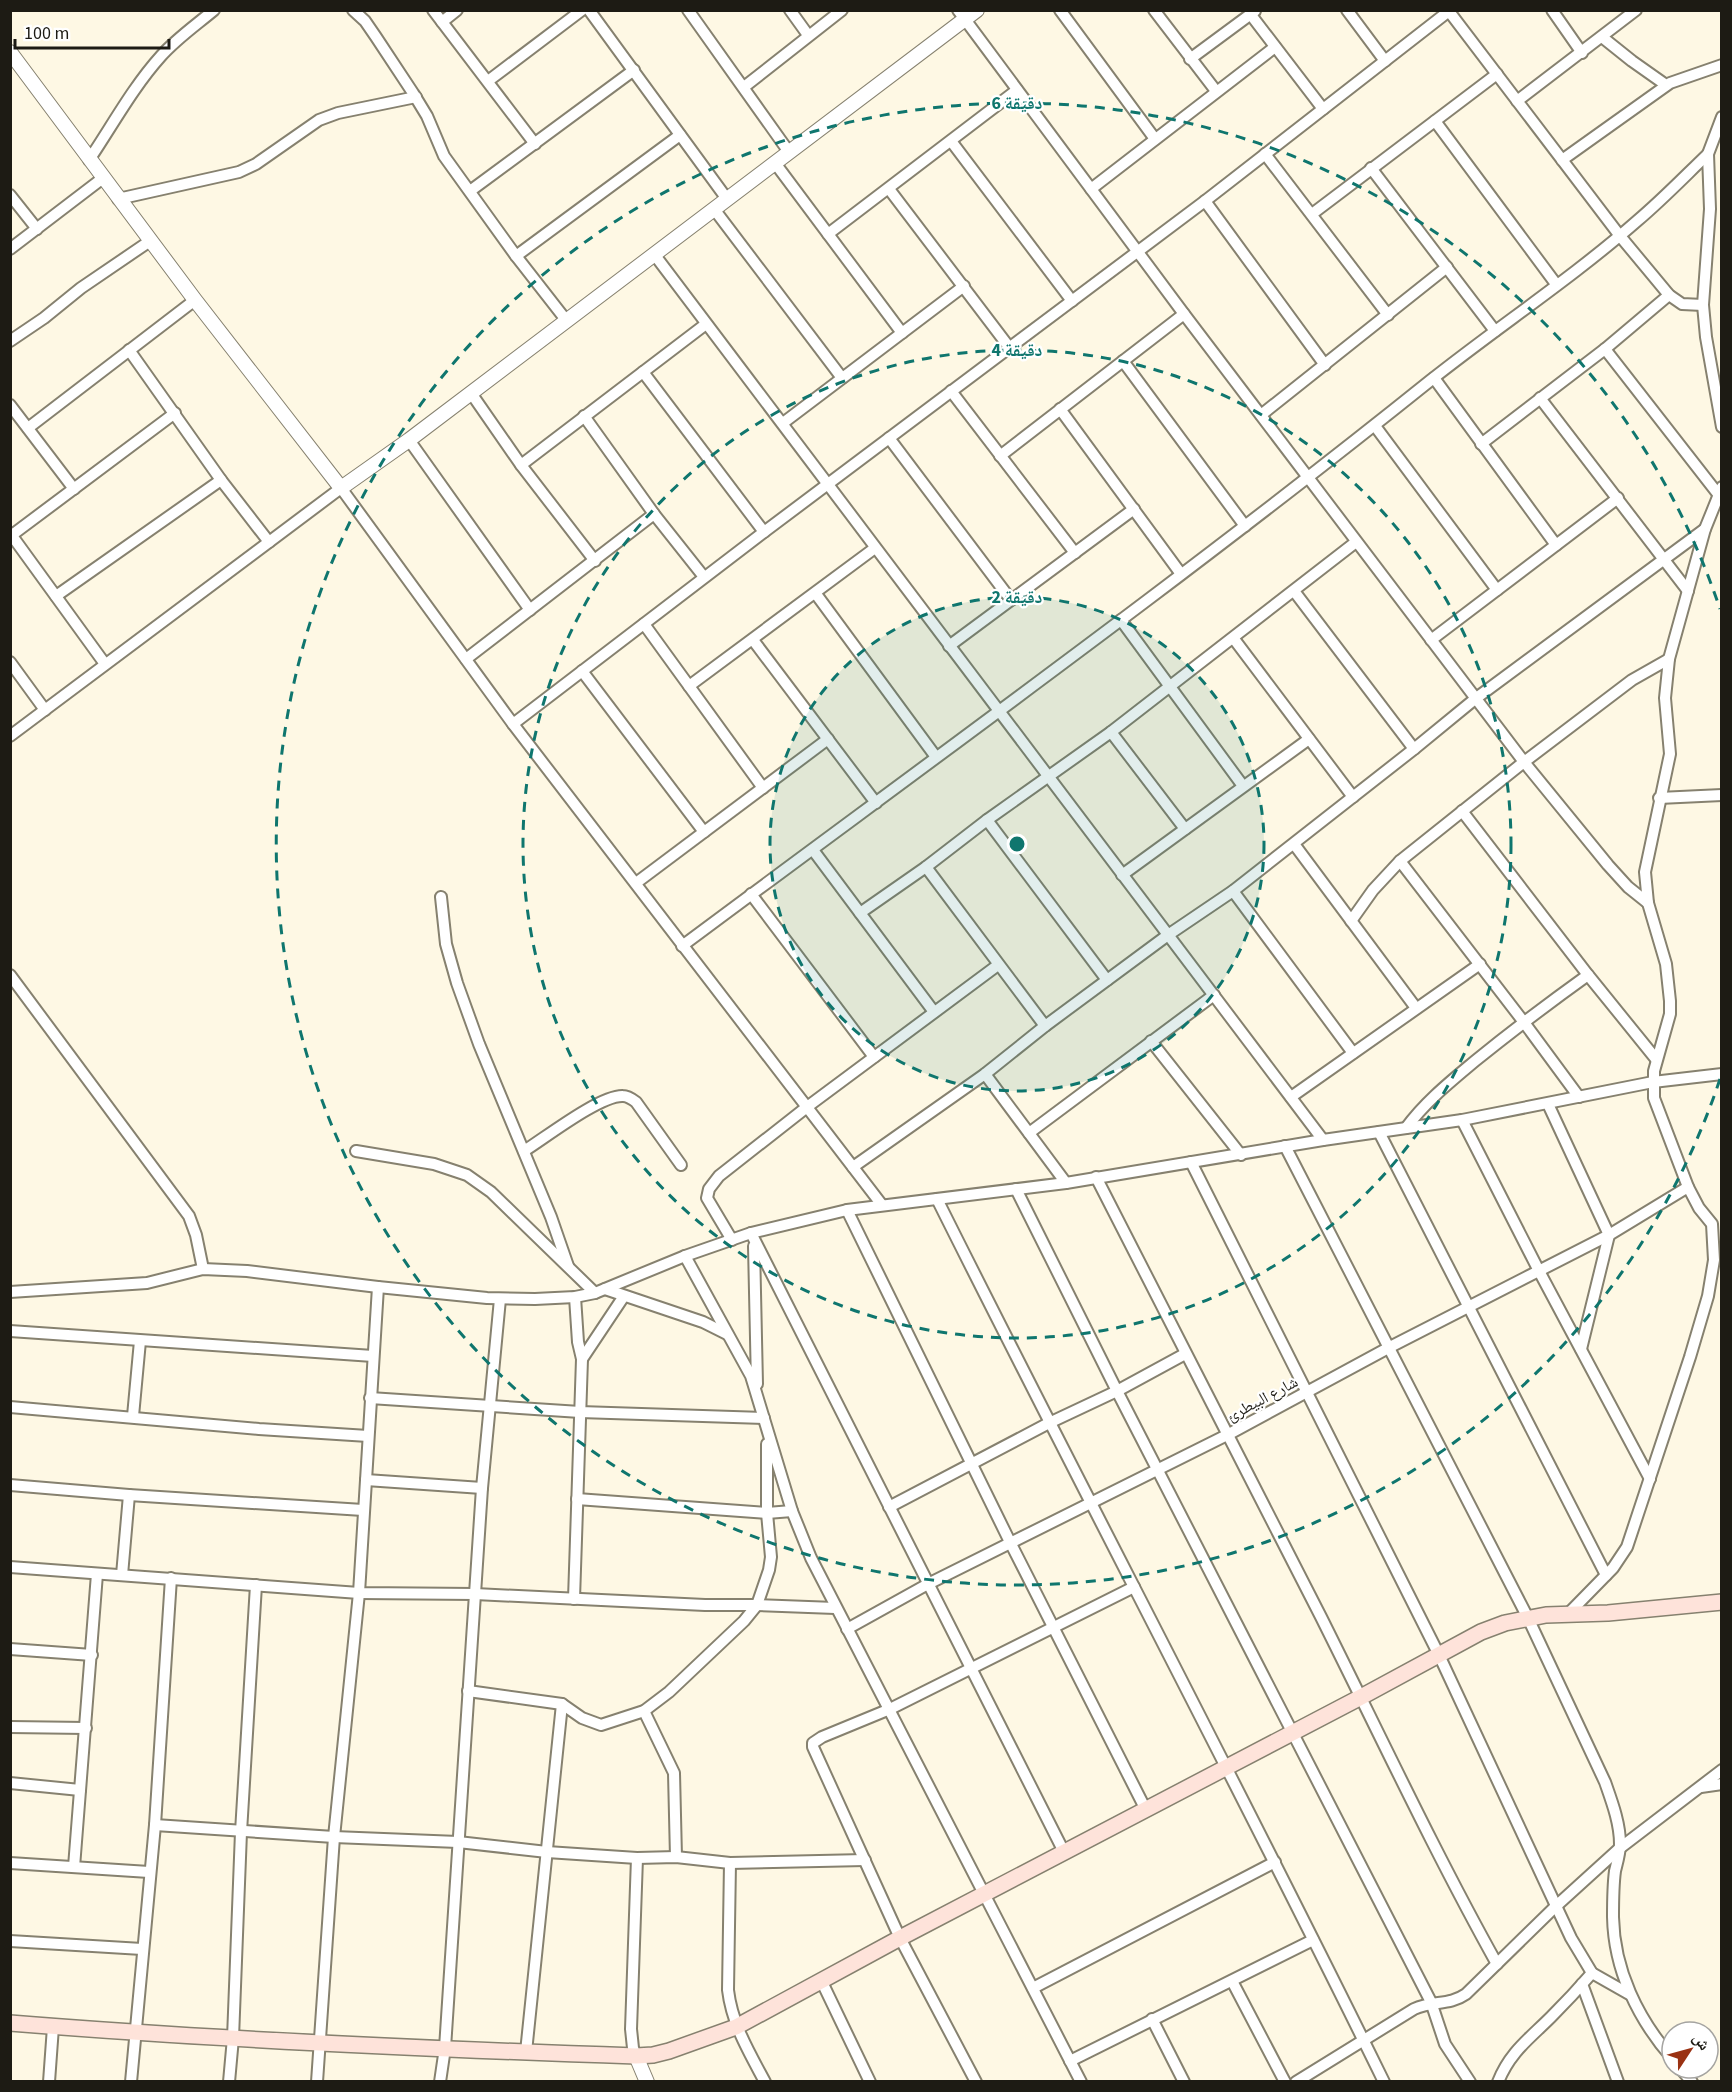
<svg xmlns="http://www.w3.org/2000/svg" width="1732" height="2092" viewBox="0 0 1732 2092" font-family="'Source Sans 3','Noto Naskh Arabic',sans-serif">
<rect width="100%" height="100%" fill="#fef8e4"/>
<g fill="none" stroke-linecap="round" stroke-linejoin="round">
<defs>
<g id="minor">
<polyline points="353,10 365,21 376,37 413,93 427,116 444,156 516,256 566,320"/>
<polyline points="433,10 535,144"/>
<polyline points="589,10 727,199"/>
<polyline points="688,10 789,152"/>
<polyline points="790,10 808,35"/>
<polyline points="958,10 1184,314 1524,762 1608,865 1628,887 1648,903"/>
<polyline points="1060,10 1155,139"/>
<polyline points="1154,10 1216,91"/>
<polyline points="1347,10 1385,61"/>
<polyline points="1448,10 1620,236 1669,295 1682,304 1703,305"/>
<polyline points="1552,10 1582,53"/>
<polyline points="1251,15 1323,109"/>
<polyline points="442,22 457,10"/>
<polyline points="1602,37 1632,61 1666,85"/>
<polyline points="1190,59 1255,11"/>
<polyline points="488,81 582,10"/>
<polyline points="744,87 842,10"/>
<polyline points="1517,101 1636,10"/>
<polyline points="1722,117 1708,154 1710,209 1703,305 1706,337 1722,427"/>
<polyline points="1435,121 1556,284"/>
<polyline points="951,141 1072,301"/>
<polyline points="1265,154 1388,315"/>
<path d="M89,160C112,126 133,87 161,56C176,39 196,25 214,10"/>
<polyline points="1562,160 1670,83 1722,65"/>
<polyline points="775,163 902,333"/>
<polyline points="1371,168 1495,331"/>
<polyline points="889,189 1009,347"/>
<polyline points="1091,189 1275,47"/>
<polyline points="470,191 634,70"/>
<polyline points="10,195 37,229"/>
<polyline points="118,199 239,172 256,164 319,120 338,113 416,97"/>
<polyline points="1205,201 1325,365"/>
<polyline points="714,209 842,378"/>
<polyline points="1312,214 1497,74"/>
<polyline points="828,234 1017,90"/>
<polyline points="10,249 103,178"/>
<polyline points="654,254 1323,1140"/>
<polyline points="516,256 680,135"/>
<polyline points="10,341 44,318 81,288 150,241"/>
<polyline points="1605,349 1718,494"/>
<polyline points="129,350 221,480 269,542"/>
<polyline points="1123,361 1245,526"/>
<polyline points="643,372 764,532"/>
<polyline points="1434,378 1556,545"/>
<polyline points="951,391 1075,553"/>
<polyline points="471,393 521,465 595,561"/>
<polyline points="1540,398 1688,591"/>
<polyline points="10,405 74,489"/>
<polyline points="1060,409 1181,574"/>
<polyline points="1261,415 1447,267"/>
<polyline points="584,416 654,514 704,577"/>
<polyline points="783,423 964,286"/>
<polyline points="1375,426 1497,590"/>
<polyline points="28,428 195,300"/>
<polyline points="889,438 1011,600"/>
<polyline points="409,440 530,610"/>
<polyline points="1481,444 1605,349 1669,295"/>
<polyline points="1000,456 1184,314"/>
<polyline points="521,465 706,324"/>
<polyline points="10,533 105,664"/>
<polyline points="12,535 175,413"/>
<polyline points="1294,591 1414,749"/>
<polyline points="816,594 936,757"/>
<polyline points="56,596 221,480"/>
<polyline points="1121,620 1243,786"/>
<polyline points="644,624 763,788"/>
<polyline points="1234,639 1353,797"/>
<polyline points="753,640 876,803"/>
<polyline points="1431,640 1618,498"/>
<polyline points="949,646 1134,509"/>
<polyline points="466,659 654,514"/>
<polyline points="10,662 45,710"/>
<polyline points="582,671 704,832"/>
<polyline points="689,686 875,548"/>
<polyline points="513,724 764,532 1205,201 1449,11"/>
<polyline points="1111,732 1185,829"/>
<polyline points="10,736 341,488 513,724 882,1205"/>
<polyline points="1659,798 1722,795"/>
<polyline points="1462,811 1588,975 1656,1059"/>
<polyline points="987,820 1107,980"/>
<polyline points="1294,844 1416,1008"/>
<polyline points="813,850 934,1012"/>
<polyline points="1400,861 1523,1021 1579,1097"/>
<polyline points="926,867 1045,1026"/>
<polyline points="1122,875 1309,739"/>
<polyline points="636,883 828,739"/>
<polyline points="1233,891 1353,1053"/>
<polyline points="751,894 874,1057"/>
<polyline points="441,897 446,944 457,983 479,1044 551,1217 568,1266"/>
<polyline points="860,913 926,867 987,820 1111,732 1356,542"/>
<polyline points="1351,921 1373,890 1400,861 1524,762 1632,680 1669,659"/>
<path d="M682,946C933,759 1187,576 1431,380C1499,326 1572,278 1637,221C1662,200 1685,176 1708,154"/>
<polyline points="10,975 189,1216 196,1235 203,1269"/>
<polyline points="1151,1041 1241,1155"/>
<polyline points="985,1074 1066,1183"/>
<polyline points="1291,1097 1480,964"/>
<polyline points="1548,1104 1609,1235 1581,1349"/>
<polyline points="1462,1120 1539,1271 1650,1479"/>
<path d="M1406,1128C1425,1102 1450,1082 1475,1061C1512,1031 1549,1003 1588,975"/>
<polyline points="1379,1132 1606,1575"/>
<polyline points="1029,1133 1214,995"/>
<path d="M1285,1146L1528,1618L1605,1782C1612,1802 1620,1823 1620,1844C1620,1853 1617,1863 1615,1871C1613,1886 1613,1902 1613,1917C1614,1970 1638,2019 1672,2058"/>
<polyline points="356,1151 434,1164 467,1175 491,1192 595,1293"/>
<path d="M524,1151C545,1138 600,1095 623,1096C628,1096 632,1099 636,1102L681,1165"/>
<polyline points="1191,1162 1439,1655 1571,1938 1592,1973 1629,1994"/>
<polyline points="853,1167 985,1074 1045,1026 1168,935 1233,891 1414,749 1475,699 1705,529"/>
<path d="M1096,1177C1170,1324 1247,1470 1321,1617C1379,1733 1434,1851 1497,1964"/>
<polyline points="1016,1189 1117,1391 1431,2002 1445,2044 1470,2082"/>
<path d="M937,1199C1084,1494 1239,1786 1384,2082"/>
<polyline points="847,1210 1010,1542 1146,1810"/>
<polyline points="751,1233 1064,1852"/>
<polyline points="732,1240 707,1198 709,1189 719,1176 807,1107 998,965"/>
<polyline points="754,1246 757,1384"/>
<polyline points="685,1256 751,1376 792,1511 811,1558 1081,2082"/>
<polyline points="605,1289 703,1322 727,1334"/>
<polyline points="10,1292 147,1283 203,1269 247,1271 378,1287 487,1298 535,1299 575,1297 595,1293 685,1256 751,1233 847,1210 1066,1183 1323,1140 1462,1120 1653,1082 1722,1074"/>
<polyline points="10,1331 373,1356"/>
<polyline points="582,1359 624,1296"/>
<polyline points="370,1398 580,1412 764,1418"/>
<polyline points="10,1407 259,1429 368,1436"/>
<polyline points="133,1416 140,1341"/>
<polyline points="366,1480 482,1488"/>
<polyline points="10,1485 129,1495 363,1510"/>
<polyline points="577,1499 767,1513 792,1511"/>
<polyline points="889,1507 1049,1423 1117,1391 1185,1354"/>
<polyline points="10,1567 359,1593 475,1594 705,1605 757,1605 835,1608"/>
<polyline points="122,1575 129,1495"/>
<polyline points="574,1599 582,1359 578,1342 575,1297"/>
<polyline points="1568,1614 1613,1568 1627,1547 1690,1357 1708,1296 1714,1260 1712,1224 1699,1208 1688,1187 1654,1098 1654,1071 1670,1014 1670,1001 1666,964 1648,903 1645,872 1670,754 1665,698 1669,659 1705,529 1722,487"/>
<polyline points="847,1629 928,1584 1229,1434 1390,1347 1609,1235 1688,1187"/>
<polyline points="10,1649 92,1655"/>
<polyline points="468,1691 562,1704 582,1718 601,1725 644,1711 669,1692 744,1621 757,1605 769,1570 771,1557 767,1513 767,1444"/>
<polyline points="644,1711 674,1773 676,1857"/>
<polyline points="10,1727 86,1728"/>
<polyline points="10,1783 80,1790"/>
<polyline points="1701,1787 1722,1784"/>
<polyline points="155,1825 334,1837 458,1842 547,1852 637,1858 676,1857 730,1863 865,1860"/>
<polyline points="10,1863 149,1872"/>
<path d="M730,1863L728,1990C732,2024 749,2052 765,2082"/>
<polyline points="74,1867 97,1574"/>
<polyline points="10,1941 142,1949"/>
<polyline points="821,1980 870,2082"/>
<polyline points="1232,1981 1285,2082"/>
<polyline points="1582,1984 1618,2082"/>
<polyline points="1033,1988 1275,1862"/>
<polyline points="1152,2019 1184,2082"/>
<polyline points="526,2052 562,1704"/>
<polyline points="636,2056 633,2048 631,2029 637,1858"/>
<polyline points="1070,2061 1313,1940"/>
<polyline points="1680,2068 1692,2082"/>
<polyline points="49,2082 53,2027"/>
<polyline points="131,2082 155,1825 171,1578"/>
<polyline points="229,2082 233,2038 241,1832 256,1585"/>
<polyline points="317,2082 334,1837 359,1593 378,1287"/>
<polyline points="440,2082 445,2048 482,1488 500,1299"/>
<polyline points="976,2082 900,1938 813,1747 813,1743 822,1737 890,1709 1134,1587"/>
<path d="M1296,2082L1414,2009C1433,2000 1449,2006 1466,1994L1555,1907L1620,1848L1722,1770"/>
<path d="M1498,2082C1510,2052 1529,2039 1551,2017C1565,2003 1579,1988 1592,1973"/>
</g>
<g id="tertiary">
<polyline points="10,52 195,300 341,488 409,440 977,10"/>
<polyline points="636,2056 647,2082"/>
</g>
<path id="secondary" d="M10,2023C219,2040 428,2049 636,2056L653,2055L669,2051L736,2027L900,1938L1361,1697L1481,1632L1505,1623L1546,1615L1608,1613L1722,1602"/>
</defs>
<use href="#minor" stroke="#86816f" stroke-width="14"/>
<use href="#tertiary" stroke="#86816f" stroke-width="16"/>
<use href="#secondary" stroke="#86816f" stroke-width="18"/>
<use href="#minor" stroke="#fff" stroke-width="10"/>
<use href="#tertiary" stroke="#fff" stroke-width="14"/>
<use href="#secondary" stroke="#fee3da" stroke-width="15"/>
</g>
<circle cx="1017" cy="844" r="247" fill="#0f766e" fill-opacity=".12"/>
<g fill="none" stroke="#0f766e" stroke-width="3" stroke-dasharray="10 8">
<circle cx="1017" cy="844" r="247"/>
<circle cx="1017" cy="844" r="494"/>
<path d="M1720 1079A741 741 0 1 1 1720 609"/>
</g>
<g text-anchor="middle" stroke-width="4.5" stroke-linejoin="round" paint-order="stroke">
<g font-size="16" fill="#1d1b14" stroke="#fff">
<text transform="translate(1262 1398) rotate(-28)" y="6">شارع البيطرئ</text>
</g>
</g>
<circle cx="1017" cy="844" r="9" fill="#0f766e" stroke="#fff" stroke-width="3"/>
<g font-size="18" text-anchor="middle" font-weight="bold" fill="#0f766e" stroke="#fff" stroke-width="4.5" stroke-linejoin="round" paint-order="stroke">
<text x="1017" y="109">6 دقيقة</text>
<text x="1017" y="356">4 دقيقة</text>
<text x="1017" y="603">2 دقيقة</text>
</g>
<rect width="1732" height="2092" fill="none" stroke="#1d1b14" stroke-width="24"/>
<g transform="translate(1690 2050) rotate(54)"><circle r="28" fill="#ffffff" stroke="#a5a4a1" stroke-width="1.5"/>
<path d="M0-4.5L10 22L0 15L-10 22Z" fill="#9a3213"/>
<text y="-9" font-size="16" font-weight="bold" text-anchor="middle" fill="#1d1b14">ش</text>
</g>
<path d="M15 39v9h154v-9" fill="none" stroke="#1d1b14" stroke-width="3"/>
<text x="24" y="39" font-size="18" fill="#1d1b14" stroke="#ffffff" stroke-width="4.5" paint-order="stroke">100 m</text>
</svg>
